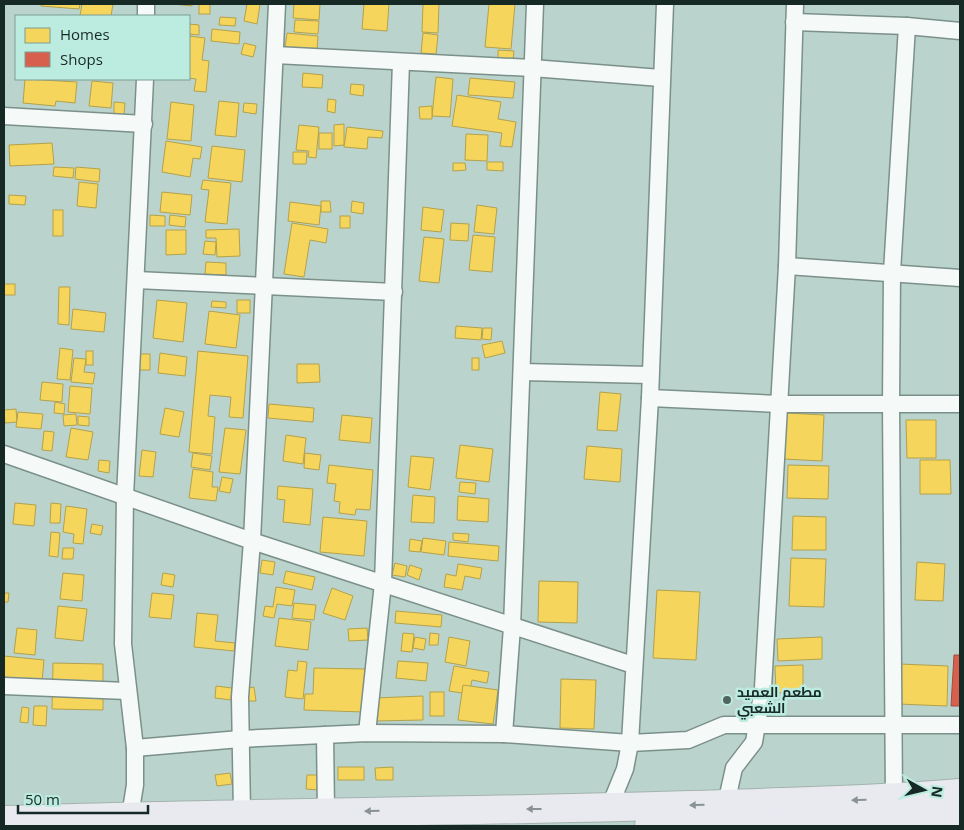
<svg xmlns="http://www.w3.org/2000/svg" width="964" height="830" viewBox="0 0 964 830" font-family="'Open Sans',Cairo,sans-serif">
<rect width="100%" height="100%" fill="#bad4cd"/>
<g fill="#f6d55c" stroke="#b3a14b">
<polygon points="41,4 80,4 79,9 41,6"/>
<polygon points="82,4 113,4 111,16 80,16"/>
<polygon points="173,4 192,4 192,6"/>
<rect x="199" y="4" width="11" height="10"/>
<polygon points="247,4 260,4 257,24 244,21"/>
<polygon points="294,4 320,4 319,20 293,18"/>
<polygon points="364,4 389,4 387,31 362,29"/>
<polygon points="423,4 439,4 438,33 422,32"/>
<polygon points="489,4 515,4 511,49 485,47"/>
<polygon points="220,17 236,18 235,26 219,25"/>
<polygon points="295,20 319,21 318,34 294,32"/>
<polygon points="189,24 199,25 199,35 189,34"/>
<polygon points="212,29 240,32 239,44 211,41"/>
<polygon points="287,33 318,36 317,51 285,48"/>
<polygon points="423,33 438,35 436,54 421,53"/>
<polygon points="189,36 205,38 202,60 209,61 206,92 194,91 196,79 189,78"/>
<polygon points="244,43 256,46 253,57 241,54"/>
<polygon points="498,50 514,51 513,60 498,59"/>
<polygon points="303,73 323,75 322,88 302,87"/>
<polygon points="436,77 453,79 450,117 432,116"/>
<polygon points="470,78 515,82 513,98 468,95"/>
<polygon points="25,79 77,82 75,103 56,101 55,106 23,103"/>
<polygon points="92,81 113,83 111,108 89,106"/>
<polygon points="351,84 364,85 363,96 350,94"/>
<polygon points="457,95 501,102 498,119 516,122 512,147 500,146 502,133 452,126"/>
<polygon points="328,99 336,100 335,113 327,111"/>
<polygon points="219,101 239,103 236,137 215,135"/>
<polygon points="114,102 125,103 124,115 114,114"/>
<polygon points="171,102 194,105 191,141 167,139"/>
<polygon points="244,103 257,104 256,114 243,112"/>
<polygon points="432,106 432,119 420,119 419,107"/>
<polygon points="344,124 344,145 334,146 334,125"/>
<polygon points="299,125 319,127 316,158 308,157 309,151 296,150"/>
<polygon points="347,127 383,131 382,138 368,137 367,149 344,147"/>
<rect x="319" y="133" width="13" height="16"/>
<polygon points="466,134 488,135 487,161 465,160"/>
<polygon points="166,141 202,147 200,159 193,158 190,177 162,172"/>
<polygon points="52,143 54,164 10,166 9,145"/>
<polygon points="212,146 245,150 242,182 208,178"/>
<polygon points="293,152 307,152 306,164 293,164"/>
<polygon points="487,162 503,162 503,171 487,170"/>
<polygon points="453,163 465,163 466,170 453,171"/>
<polygon points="54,167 74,168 73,178 53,176"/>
<polygon points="76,167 100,169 99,182 75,179"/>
<polygon points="203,180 231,183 227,224 205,222 209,190 201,189"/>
<polygon points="79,182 98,184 96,208 77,206"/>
<polygon points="162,192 192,195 190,215 160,212"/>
<polygon points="9,195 26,196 25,205 9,204"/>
<polygon points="321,201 330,201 331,212 321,212"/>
<polygon points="352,201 364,203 363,214 351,212"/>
<polygon points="290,202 321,206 319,225 288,221"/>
<polygon points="477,205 497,208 494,234 474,232"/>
<polygon points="423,207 444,210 441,232 421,230"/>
<rect x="53" y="210" width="10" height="26"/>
<polygon points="150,215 165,216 165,226 150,226"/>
<polygon points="170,215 186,217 185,227 169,225"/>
<rect x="340" y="216" width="10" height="12"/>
<polygon points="292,223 328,229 326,243 310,240 304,277 284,274"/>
<polygon points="451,223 469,224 468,241 450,240"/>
<polygon points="239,229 240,256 217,257 216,238 206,238 206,230"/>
<polygon points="166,230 186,230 186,254 166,255"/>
<polygon points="473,235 495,237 492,272 469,270"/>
<polygon points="424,237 444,239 439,283 419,281"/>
<polygon points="205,241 216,242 215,255 203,254"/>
<polygon points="206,262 226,263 226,275 205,274"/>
<rect x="4" y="284" width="11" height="11"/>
<polygon points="59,287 70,287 69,325 58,324"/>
<polygon points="157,300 187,303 183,342 153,338"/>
<rect x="237" y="300" width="13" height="13"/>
<polygon points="212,301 226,302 226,308 211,307"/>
<polygon points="73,309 106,313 104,332 71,329"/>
<polygon points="209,311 240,315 236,348 205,344"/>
<polygon points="456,326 482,328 481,340 455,338"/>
<polygon points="483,328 492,328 491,340 482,339"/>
<polygon points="502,341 505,353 485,358 482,345"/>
<polygon points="60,348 73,350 70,380 57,379"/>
<rect x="86" y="351" width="7" height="14"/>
<polygon points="198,351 248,356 243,418 229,417 231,397 210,395 208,416 215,417 212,454 189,452"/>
<polygon points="160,353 187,357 185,376 158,373"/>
<rect x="138" y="354" width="12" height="16"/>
<polygon points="74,358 86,359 84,372 95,373 93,384 71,382"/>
<rect x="472" y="358" width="7" height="12"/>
<polygon points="297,364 319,364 320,382 297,383"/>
<polygon points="42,382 63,384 62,402 40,400"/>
<polygon points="70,386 92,388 90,414 68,412"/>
<polygon points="600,392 621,394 617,431 597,430"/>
<polygon points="55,402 65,404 64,414 54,413"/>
<polygon points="269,404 314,408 313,422 268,418"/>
<polygon points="165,408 184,412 179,437 160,434"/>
<polygon points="16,409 17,422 5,423 4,410"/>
<polygon points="18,412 43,414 41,429 16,427"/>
<polygon points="786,413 824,415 822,461 783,459"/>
<polygon points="76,414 77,425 64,426 63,415"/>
<polygon points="342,415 372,418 370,443 339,440"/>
<polygon points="78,416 89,417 89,426 78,425"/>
<polygon points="906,420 936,420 936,458 907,458"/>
<polygon points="71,428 93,432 88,460 66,457"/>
<polygon points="225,428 246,430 240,474 219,472"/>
<polygon points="44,431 54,432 52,451 42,450"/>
<polygon points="286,435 306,438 303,464 283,461"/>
<polygon points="460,445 493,449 489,482 456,478"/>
<polygon points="587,446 622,449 620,482 584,479"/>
<polygon points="142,450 156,452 153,477 139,476"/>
<polygon points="193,453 212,456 210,470 191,467"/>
<polygon points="305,453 321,455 319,470 304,468"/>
<polygon points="411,456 434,458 430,490 408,487"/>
<polygon points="99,460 110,461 109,473 98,471"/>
<polygon points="920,460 950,460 951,494 920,494"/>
<polygon points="329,465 373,470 370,510 356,509 355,515 339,513 340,502 334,501 336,484 327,483"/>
<polygon points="788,465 829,466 828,499 787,498"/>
<polygon points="193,469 213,472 212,487 218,487 216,501 189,498"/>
<polygon points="222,477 233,479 230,493 219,491"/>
<polygon points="460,482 476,483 475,494 459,492"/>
<polygon points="278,486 313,489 310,525 283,522 285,500 277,499"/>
<polygon points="413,495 435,497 434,523 411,522"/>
<polygon points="458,496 489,499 488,522 457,520"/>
<polygon points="15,503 36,505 34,526 13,524"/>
<polygon points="51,503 61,504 60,523 50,523"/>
<polygon points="66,506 87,509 83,544 73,543 74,534 63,532"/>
<polygon points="793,516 826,517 826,550 792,550"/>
<polygon points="323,517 367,521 364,556 320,552"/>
<polygon points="92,524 103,526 101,535 90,533"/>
<polygon points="51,532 60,533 58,557 49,556"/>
<polygon points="453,533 469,534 468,542 453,540"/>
<polygon points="423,538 446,541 444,555 421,552"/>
<polygon points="410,539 422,541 420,552 409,551"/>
<polygon points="449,542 499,546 498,561 448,556"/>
<polygon points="63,548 74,548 73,559 62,559"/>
<polygon points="791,558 826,559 824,607 789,606"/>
<polygon points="262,560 275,562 273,575 260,573"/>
<polygon points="917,562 945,564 943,601 915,600"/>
<polygon points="395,563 407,566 405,577 392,575"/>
<polygon points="458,564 482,568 480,579 465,576 462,590 444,587 446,574 456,576"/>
<polygon points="410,565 422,569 419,580 407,575"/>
<polygon points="286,571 315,577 312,590 283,583"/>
<polygon points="63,573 84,575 82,601 60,599"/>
<polygon points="163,573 175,575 173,587 161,585"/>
<polygon points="539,581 578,582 577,623 538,622"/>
<polygon points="276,587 295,590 292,606 277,604 274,618 263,616 265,606 273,607"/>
<polygon points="332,588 353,596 345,620 323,613"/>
<polygon points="657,590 700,592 696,660 653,658"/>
<polygon points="4,593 9,593 8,602 4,602"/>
<polygon points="152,593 174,595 171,619 149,617"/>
<polygon points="294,603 316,605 314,620 292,618"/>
<polygon points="58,606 87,609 83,641 55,638"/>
<polygon points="396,611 442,615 441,627 395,623"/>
<polygon points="197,613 218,615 215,641 235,643 234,651 194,647"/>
<polygon points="279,618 311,622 308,650 275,646"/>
<polygon points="17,628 37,630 35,655 14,653"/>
<polygon points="367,628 368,640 349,641 348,629"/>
<polygon points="403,633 414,634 412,652 401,651"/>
<polygon points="430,633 439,634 438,645 429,645"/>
<polygon points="415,637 426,639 424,650 413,648"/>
<polygon points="449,637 470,641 466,666 445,662"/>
<polygon points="822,637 822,659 778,661 777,639"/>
<polygon points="4,656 44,660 42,681 4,677"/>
<polygon points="298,661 307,662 303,699 285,697 288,670 297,671"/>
<polygon points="398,661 428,663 426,681 396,678"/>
<polygon points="53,663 103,664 103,710 52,709"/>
<polygon points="900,664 948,666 947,706 898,704"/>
<polygon points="803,665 803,692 776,693 775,666"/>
<polygon points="454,666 489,672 487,683 472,680 469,694 449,691"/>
<polygon points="314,668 365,669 364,712 304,710 305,694 313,694"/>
<polygon points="561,679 596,680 594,729 560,728"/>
<polygon points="463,685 498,690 493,724 458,720"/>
<polygon points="216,686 232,688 231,700 215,698"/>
<polygon points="254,687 256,701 248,701 247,688"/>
<rect x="430" y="692" width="14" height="24"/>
<polygon points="423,696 423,720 376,721 375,698"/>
<polygon points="34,706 47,706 46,726 33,725"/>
<polygon points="22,707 29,708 28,723 20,722"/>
<rect x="338" y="767" width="26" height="13"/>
<polygon points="393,767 393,780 376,780 375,768"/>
<polygon points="230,773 232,784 217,786 215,775"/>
<polygon points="307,775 319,775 318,790 306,789"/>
</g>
<polygon fill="#d6604d" stroke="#9d5041" points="954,655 960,655 960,706 951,706"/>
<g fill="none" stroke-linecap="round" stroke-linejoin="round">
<defs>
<g id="minor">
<polyline points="146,16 146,4"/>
<polyline points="794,22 907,26 960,31"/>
<polyline points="275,55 532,68 661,78"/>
<polyline points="4,116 144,124"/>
<polyline points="787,266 960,278"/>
<polyline points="136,280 394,292"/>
<polyline points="522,372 650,375"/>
<polyline points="650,398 780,404 960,404"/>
<polyline points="4,454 252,541 633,665"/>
<polyline points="4,686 127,691"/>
<polyline points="367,733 383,583 401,62"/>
<polyline points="504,734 512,627 535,4"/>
<polyline points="325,735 326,811"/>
<polyline points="135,748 240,739 367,733 504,734 630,743 688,740 724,725 960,725"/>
<polyline points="894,799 891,404 892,272 907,26"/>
<polyline points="726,804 734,768 754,742 763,688 787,266 795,4"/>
<polyline points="609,808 625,769 630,743 650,398 665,4"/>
<polyline points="242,813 240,697 252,541 277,4"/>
<polyline points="130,816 135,785 135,748 123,644 125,497 145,79"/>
</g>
<g id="trunk">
<path d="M4,820C244,812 485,812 725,804C804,801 882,800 960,793"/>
<polyline points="649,826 799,822 960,813"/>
</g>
</defs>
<use href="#minor" stroke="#7b908a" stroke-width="19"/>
<use href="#trunk" stroke="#a4b2ad" stroke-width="30"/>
<use href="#minor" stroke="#f5f9f8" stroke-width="16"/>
<use href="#trunk" stroke="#e8eaf0" stroke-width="28"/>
</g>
<defs><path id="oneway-solid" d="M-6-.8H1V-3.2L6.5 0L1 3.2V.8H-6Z" transform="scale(1.25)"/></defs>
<g fill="#8a9394">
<use href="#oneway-solid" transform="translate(859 800) rotate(178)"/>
<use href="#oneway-solid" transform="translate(697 805) rotate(178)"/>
<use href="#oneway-solid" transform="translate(534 809) rotate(-180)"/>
<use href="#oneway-solid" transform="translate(372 811) rotate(179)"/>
</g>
<circle fill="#50655f" stroke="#bcecdf" stroke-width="2" cx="727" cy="700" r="5"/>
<g text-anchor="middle" stroke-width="5" stroke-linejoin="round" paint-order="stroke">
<g font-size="14" font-weight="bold" fill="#172924" stroke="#bcecdf" text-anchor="start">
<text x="737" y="697">مطعم العميد<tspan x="737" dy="16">الشعبي</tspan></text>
</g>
</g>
<rect width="964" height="830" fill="none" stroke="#172924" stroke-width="10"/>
<rect x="15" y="15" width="175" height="65" fill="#bcecdf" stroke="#7a9e94"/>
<rect x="25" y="28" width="25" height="15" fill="#f6d55c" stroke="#7a9e94"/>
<text x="60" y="40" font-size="15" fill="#172924">Homes</text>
<rect x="25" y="52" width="25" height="15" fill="#d6604d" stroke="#7a9e94"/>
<text x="60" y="65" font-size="15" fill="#172924">Shops</text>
<g transform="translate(924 790) rotate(98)" stroke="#bcecdf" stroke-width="4" paint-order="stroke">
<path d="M0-4L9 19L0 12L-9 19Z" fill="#172924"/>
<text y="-8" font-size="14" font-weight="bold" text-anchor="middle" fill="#172924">N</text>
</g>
<path d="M18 805v8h130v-8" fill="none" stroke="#172924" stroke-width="2.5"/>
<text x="25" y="805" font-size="15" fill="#172924" stroke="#bcecdf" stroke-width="4" paint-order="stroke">50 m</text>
</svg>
